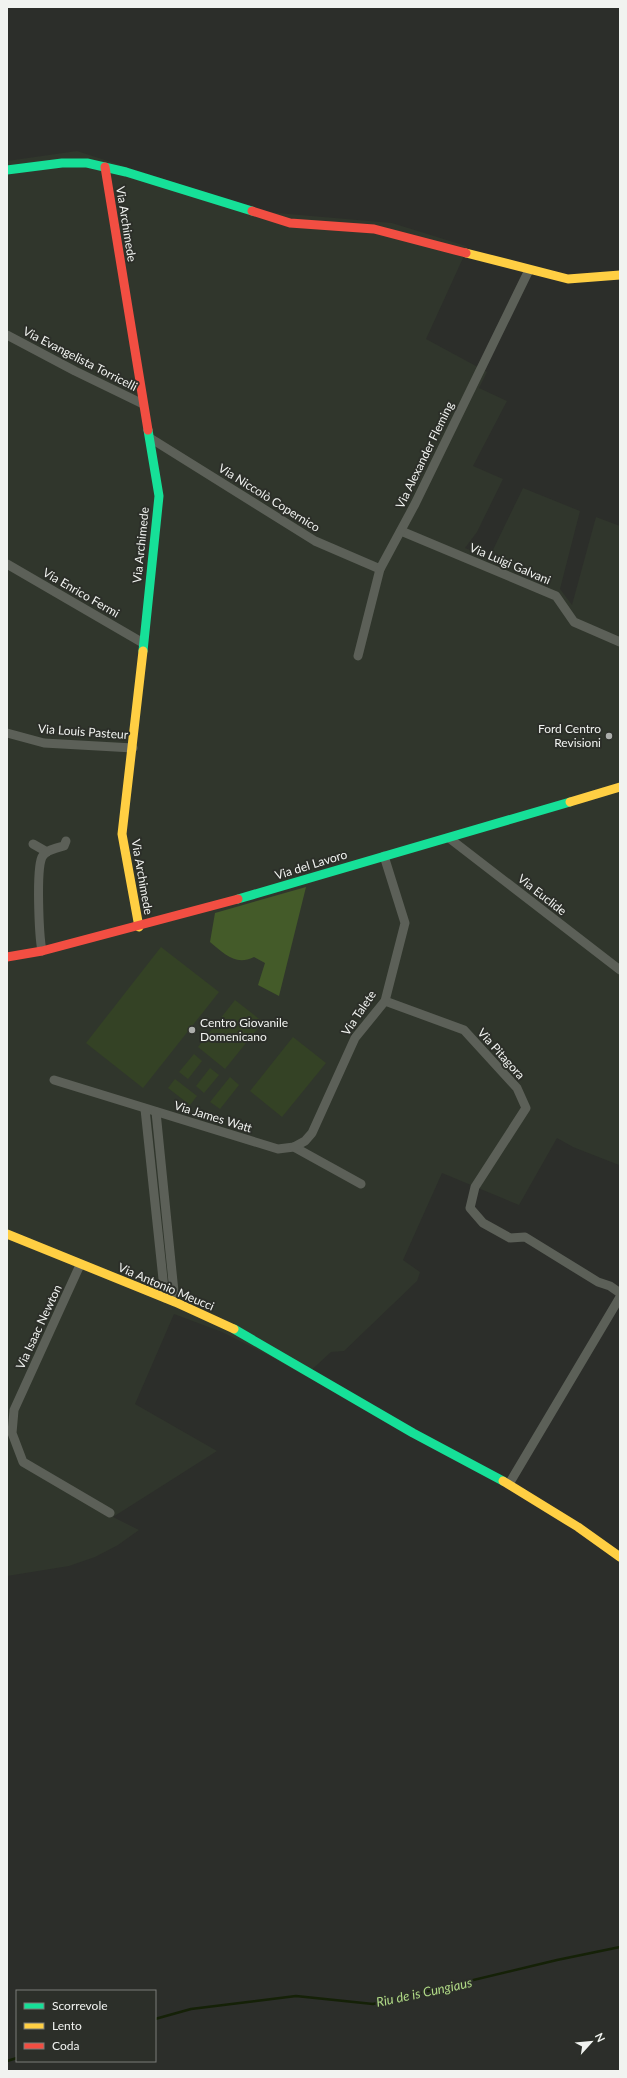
<svg xmlns="http://www.w3.org/2000/svg" width="627" height="2078" viewBox="0 0 627 2078" font-family="Lato,sans-serif">
<rect width="100%" height="100%" fill="#2c2e2a"/>
<polygon fill="#30362c" points="77,151 266,212 392,223 466,246 463,258 426,339 487,372 479,388 507,401 473,466 503,479 477,532 465,548 489,558 523,488 580,511 560,589 572,605 596,517 620,526 620,1163 619,1165 573,1147 557,1138 519,1205 442,1173 403,1260 420,1272 417,1281 344,1351 331,1352 305,1376 270,1356 222,1332 174,1314 135,1404 217,1451 113,1517 139,1530 118,1545 95,1557 69,1566 7,1576 7,161"/>
<g fill="#344225">
<polygon points="161,947 219,992 143,1088 86,1043"/>
<polygon points="235,1000 263,1022 225,1069 198,1047"/>
<polygon points="293,1037 326,1063 282,1117 250,1091"/>
<polygon points="194,1054 202,1061 188,1079 179,1072"/>
<polygon points="210,1068 219,1075 204,1093 196,1086"/>
<polygon points="230,1077 239,1085 220,1109 210,1102"/>
<polygon points="175,1079 197,1096 190,1105 168,1088"/>
</g>
<path fill="#445b29" d="M306,887L279,996L258,985L265,963L254,957C235,966 225,954 210,942L215,913Z"/>
<g fill="none" stroke-linecap="round" stroke-linejoin="round">
<g stroke="#152107" stroke-width="2.5">
<polyline points="155,2019 191,2009 296,1996 373,2004 557,1960 620,1947"/>
<polyline points="7,2061 17,2058"/>
</g>
<g stroke="#5c6058" stroke-width="9">
<polyline points="7,335 75,371 143,404"/>
<polyline points="150,438 315,541 380,569"/>
<polyline points="401,531 556,596 574,622 620,642"/>
<polyline points="7,564 143,643"/>
<polyline points="358,656 380,569 415,504 529,270"/>
<polyline points="7,733 44,743 133,748"/>
<polyline points="449,838 620,970"/>
<polyline points="33,844 47,852"/>
<path d="M42,951C39,935 36,870 42,857C46,850 56,848 64,846L66,841"/>
<polyline points="385,1001 464,1030 517,1088 526,1108 475,1187 470,1208 483,1223 510,1238 525,1237 598,1282 610,1286 620,1293"/>
<polyline points="54,1080 278,1149 294,1147 361,1184"/>
<polyline points="145,1109 165,1298"/>
<polyline points="156,1112 175,1302"/>
<polyline points="294,1147 305,1141 312,1133 355,1038 385,1001 405,923 384,856"/>
<polyline points="80,1265 14,1410 12,1433 23,1462 110,1513"/>
<polyline points="509,1484 620,1297"/>
</g>
<g stroke="#16e098" stroke-width="9">
<polyline points="7,170 62,163 87,163 126,172 252,211"/>
<polyline points="143,651 159,496 148,430"/>
<polyline points="238,899 570,802"/>
<polyline points="234,1329 413,1433 503,1481"/>
</g>
<g stroke="#ffcf43" stroke-width="9">
<polyline points="466,253 568,279 620,275"/>
<polyline points="570,802 620,787"/>
<polyline points="139,927 122,834 143,651"/>
<polyline points="7,1234 175,1302 234,1329"/>
<polyline points="503,1481 578,1527 620,1557"/>
</g>
<g stroke="#f24e42" stroke-width="9">
<polyline points="105,167 148,430"/>
<polyline points="252,211 290,223 374,229 466,253"/>
<polyline points="7,957 42,951 238,899"/>
</g>
</g>
<g fill="#acaeab" stroke="#2c2f29" stroke-width="1.5">
<circle cx="609" cy="736" r="4"/>
<circle cx="192" cy="1030" r="4"/>
</g>
<g text-anchor="middle" stroke-width="4" stroke-linejoin="round" paint-order="stroke">
<g font-size="12" fill="#f1f3f0" stroke="#2c2f29">
<text transform="translate(126 224) rotate(81)" y="4">Via Archimede</text>
<text transform="translate(80 359) rotate(27)" y="4">Via Evangelista Torricelli</text>
<text transform="translate(425 455) rotate(-64)" y="4">Via Alexander Fleming</text>
<text transform="translate(269 498) rotate(32)" y="4">Via Niccolò Copernico</text>
<text transform="translate(141 545) rotate(-84)" y="4">Via Archimede</text>
<text transform="translate(510 564) rotate(23)" y="4">Via Luigi Galvani</text>
<text transform="translate(81 593) rotate(30)" y="4">Via Enrico Fermi</text>
<text transform="translate(83 732) rotate(4)" y="4">Via Louis Pasteur</text>
<text transform="translate(311 865) rotate(-17)" y="4">Via del Lavoro</text>
<text transform="translate(142 877) rotate(80)" y="4">Via Archimede</text>
<text transform="translate(542 895) rotate(38)" y="4">Via Euclide</text>
<text transform="translate(359 1013) rotate(-56)" y="4">Via Talete</text>
<text transform="translate(501 1054) rotate(48)" y="4">Via Pitagora</text>
<text transform="translate(213 1117) rotate(17)" y="4">Via James Watt</text>
<text transform="translate(166 1287) rotate(23)" y="4">Via Antonio Meucci</text>
<text transform="translate(39 1327) rotate(-65)" y="4">Via Isaac Newton</text>
</g>
<g font-size="12" fill="#f1f3f0" stroke="#2c2f29" text-anchor="end">
<text x="601" y="733">Ford Centro<tspan x="601" dy="14">Revisioni</tspan></text>
<text x="200" y="1027" text-anchor="start">Centro Giovanile<tspan x="200" dy="14">Domenicano</tspan></text>
</g>
<g font-size="13" font-style="italic" fill="#b1db87" stroke="#2c2f29">
<text transform="translate(424 1992) rotate(-12)" y="5">Riu de is Cungiaus</text>
</g>
</g>
<rect width="627" height="2078" fill="none" stroke="#f1f3f0" stroke-width="16"/>
<rect x="16" y="1990" width="140" height="72" fill="#2c2f29" stroke="#7b7d79"/>
<rect x="24" y="2003" width="20" height="6" fill="#16e098" stroke="#7b7d79"/>
<text x="52" y="2010" font-size="12" fill="#f1f3f0">Scorrevole</text>
<rect x="24" y="2023" width="20" height="6" fill="#ffcf43" stroke="#7b7d79"/>
<text x="52" y="2030" font-size="12" fill="#f1f3f0">Lento</text>
<rect x="24" y="2043" width="20" height="6" fill="#f24e42" stroke="#7b7d79"/>
<text x="52" y="2050" font-size="12" fill="#f1f3f0">Coda</text>
<g transform="translate(591 2042) rotate(63)" stroke="#2c2f29" stroke-width="3" paint-order="stroke">
<path d="M0-3L7 15L0 10L-7 15Z" fill="#f1f3f0"/>
<text y="-6" font-size="11" font-weight="bold" text-anchor="middle" fill="#f1f3f0">N</text>
</g>
</svg>
